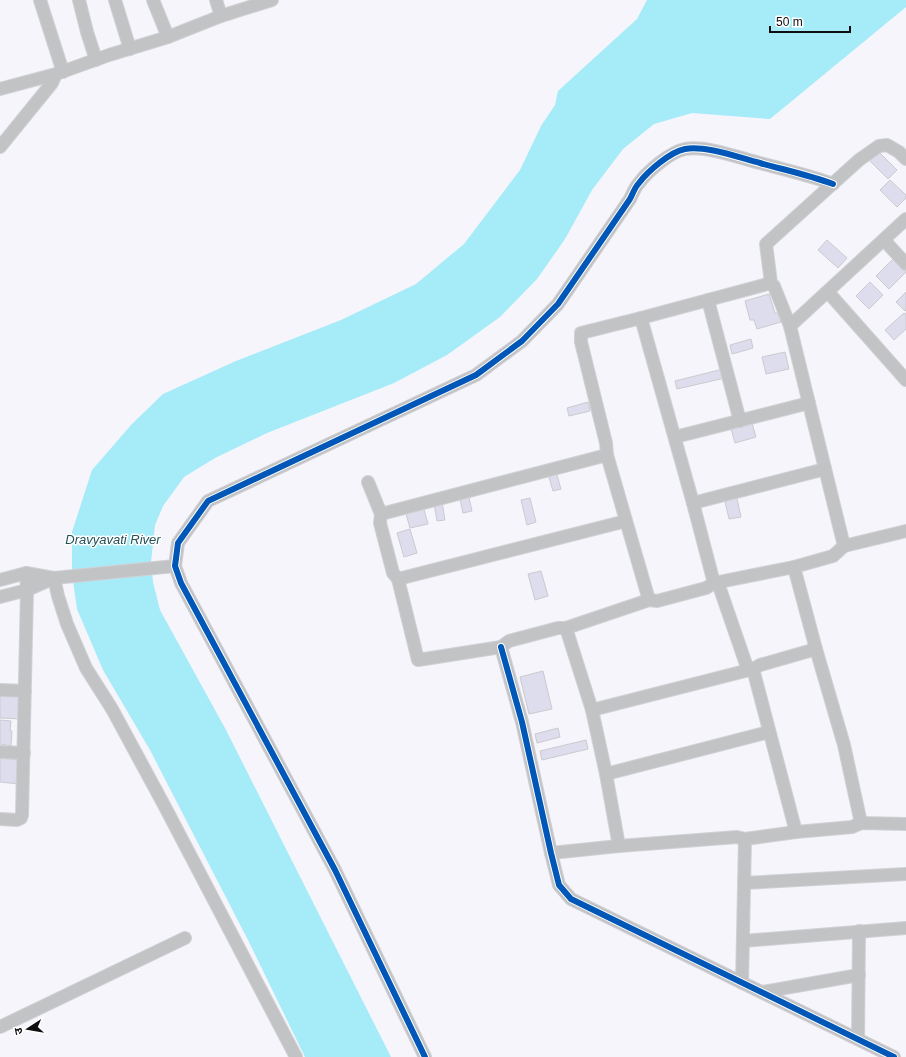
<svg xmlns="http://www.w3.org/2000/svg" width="906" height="1057" viewBox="0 0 906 1057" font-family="Arial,'Noto Sans Devanagari',sans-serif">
<rect width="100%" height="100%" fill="#f5f5fb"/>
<polygon fill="#a5ebf8" points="647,0 906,0 906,7 770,119 692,113 654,124 623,149 592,190 565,239 537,279 500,317 447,355 394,383 267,433 215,458 184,477 163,506 155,525 151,562 153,582 160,610 226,730 391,1057 305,1057 249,942 150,750 103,670 77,609 72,574 72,532 92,470 132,424 163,394 236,361 341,320 416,284 464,244 520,170 541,126 555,105 558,91 637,19"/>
<g fill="#dedded" stroke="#cbcacf">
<polygon points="878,151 897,170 888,179 869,160"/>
<polygon points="890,180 906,195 906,198 897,207 880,190"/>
<polygon points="827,240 847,258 838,268 818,250"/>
<polygon points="894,258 906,270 906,272 889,289 876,276"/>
<polygon points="870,282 883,295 869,309 856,296"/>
<polygon points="906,292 906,310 905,311 896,302"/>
<polygon points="769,294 775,313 778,313 781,322 757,329 754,320 750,320 745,301"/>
<polygon points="904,313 906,314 906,329 894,340 885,330"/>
<polygon points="751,339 753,348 732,354 730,345"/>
<polygon points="785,352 789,369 766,374 762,357"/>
<polygon points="723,369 725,378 677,389 675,381"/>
<polygon points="588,402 590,411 569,416 567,408"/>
<polygon points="751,420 756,437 735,443 730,425"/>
<polygon points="556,472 561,489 553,491 548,474"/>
<polygon points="468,493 472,511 463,513 459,495"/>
<polygon points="736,494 741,517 729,519 724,497"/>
<polygon points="530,498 536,522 527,525 521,500"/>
<polygon points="442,502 445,520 437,521 434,503"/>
<polygon points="423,506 428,524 410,528 405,510"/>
<polygon points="410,529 417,553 404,557 397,533"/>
<polygon points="541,571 548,596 535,600 528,574"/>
<polygon points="543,671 552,709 529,714 520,677"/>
<polygon points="0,692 24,694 22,719 0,718"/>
<polygon points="0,720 11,721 10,731 12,731 11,746 0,744"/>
<polygon points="558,728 560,737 537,743 535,734"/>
<polygon points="586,740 588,749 542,760 540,751"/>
<polygon points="0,758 20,760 19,784 0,782"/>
</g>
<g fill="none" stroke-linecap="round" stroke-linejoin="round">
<defs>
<g id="minor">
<polyline points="40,0 63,72"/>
<polyline points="79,0 87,32 96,60"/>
<polyline points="115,0 130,49"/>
<polyline points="153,0 168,37"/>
<polyline points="216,0 221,16"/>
<polyline points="0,89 56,74 109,55 168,37 221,16 272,0"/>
<polyline points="0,147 52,83 56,74"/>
<polyline points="884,240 906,264"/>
<polyline points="828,292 906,380"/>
<polyline points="708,300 740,421"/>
<polyline points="641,318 693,503 714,583 794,567 833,556 844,546 906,531"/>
<polyline points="790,326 774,286 771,283 766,244 859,160 879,146 887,145 899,152 906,159"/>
<polyline points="675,437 809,403"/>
<polyline points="368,482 381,514 380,523 393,573 398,579 418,660 501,647 509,641 558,628 566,628 649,600 657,601 706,588 714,583"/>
<polyline points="693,503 825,469"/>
<polyline points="381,514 607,455"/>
<polyline points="844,546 790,326 906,219"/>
<polyline points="794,567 816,649 844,745 861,823"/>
<polyline points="54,578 58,596 67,624 86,668 112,709 164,805 296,1057"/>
<polyline points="398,579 626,521"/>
<polyline points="0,580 26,573 54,578 175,566"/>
<polyline points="718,583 748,670"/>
<polyline points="0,597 27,590 54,578"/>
<polyline points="649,600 607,455 606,443 581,342 581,333 641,318 771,283"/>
<polyline points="566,628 592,710 606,774 619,846"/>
<polyline points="501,647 522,722 551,853 559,885 571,899 894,1057"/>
<polyline points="753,669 796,832"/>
<polyline points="0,690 25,691"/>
<polyline points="592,710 753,669 760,665 816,649"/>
<polyline points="0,752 24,753"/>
<polyline points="606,774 769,732"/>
<polyline points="0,819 17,820 21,818 22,815 27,590 26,573"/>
<polyline points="551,853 619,846 737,837 745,839 796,832 852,827 861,823 906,824"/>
<polyline points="744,883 906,874"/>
<polyline points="743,941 906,928"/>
<polyline points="742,983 745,839"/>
<polyline points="762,992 859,975"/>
<polyline points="0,1027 185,938"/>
<polyline points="858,1039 859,931"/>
<path d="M425,1057L335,870L181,583L175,566L178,543L208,501L476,375L522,341L558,304L630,199C633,193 635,187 639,183C648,171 670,152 685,149C705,145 740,158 760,163C785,170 809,175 833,184"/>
</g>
</defs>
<use href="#minor" stroke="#d1d1d5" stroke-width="14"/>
<use href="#minor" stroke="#c2c3c5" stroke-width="12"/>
<defs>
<g id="cycleway">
<polyline points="501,647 522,722 551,853 559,885 571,899 894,1057"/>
<path d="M425,1057L335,870L181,583L175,566L178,543L208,501L476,375L522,341L558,304L630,199C633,193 635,187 639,183C648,171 670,152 685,149C705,145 740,158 760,163C785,170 809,175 833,184"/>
</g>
</defs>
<use href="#cycleway" stroke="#fff" stroke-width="8"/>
<use href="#cycleway" stroke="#0057b8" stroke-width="6"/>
</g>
<g text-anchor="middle" stroke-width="3" stroke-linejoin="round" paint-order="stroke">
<g font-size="13" font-style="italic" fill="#245158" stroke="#fff">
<text x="113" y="544">Dravyavati River</text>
</g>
</g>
<g transform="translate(28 1029) rotate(258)" stroke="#ffffff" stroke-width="3" paint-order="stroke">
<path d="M0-3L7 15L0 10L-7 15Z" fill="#0e0e11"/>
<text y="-6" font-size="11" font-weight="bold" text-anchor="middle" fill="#0e0e11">उ</text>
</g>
<path d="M770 26v6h80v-6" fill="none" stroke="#0e0e11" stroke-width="2"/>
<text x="776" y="26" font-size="12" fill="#0e0e11" stroke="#ffffff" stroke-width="3" paint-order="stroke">50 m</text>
</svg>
